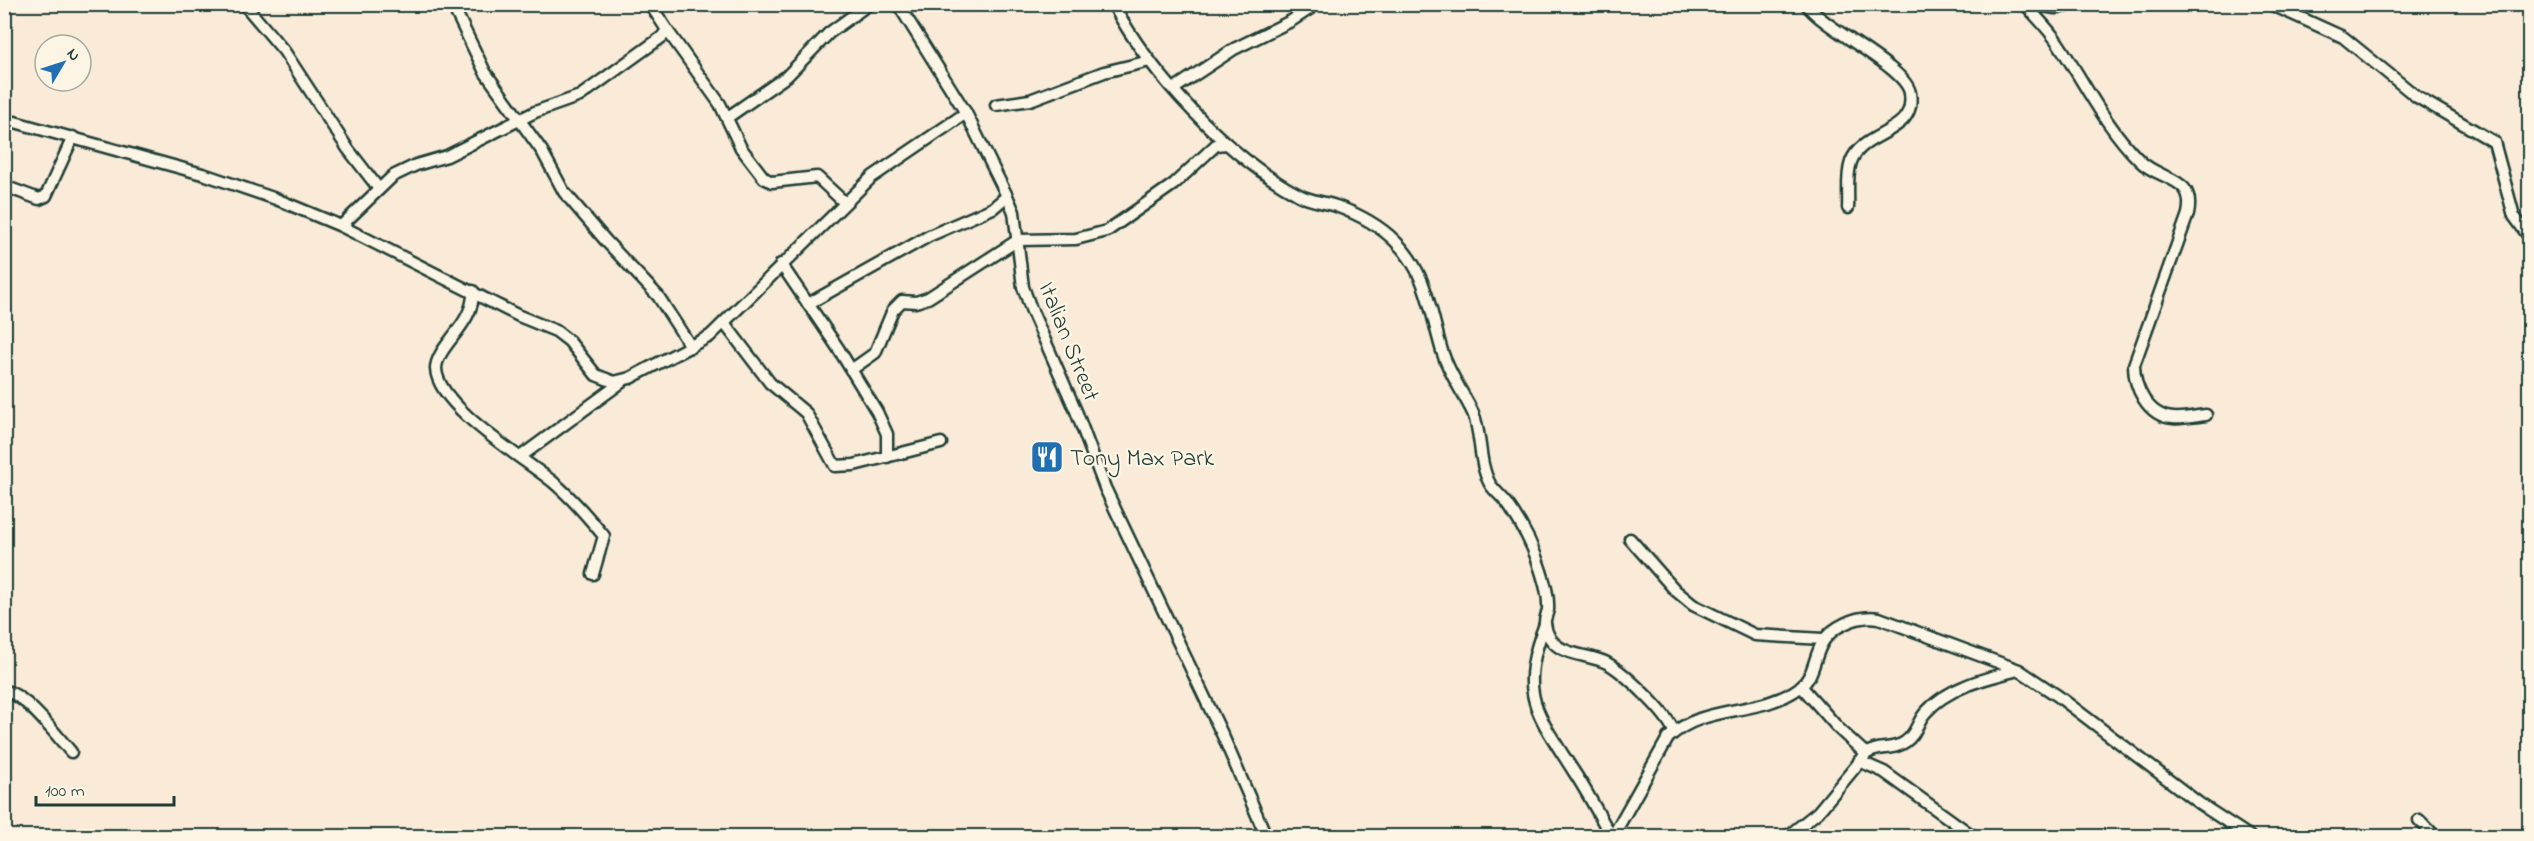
<svg xmlns="http://www.w3.org/2000/svg" width="2534" height="841" viewBox="0 0 2534 841" font-family="'Indie Flower',sans-serif">
<rect width="100%" height="100%" fill="#faead8"/>
<filter id="ink" filterUnits="userSpaceOnUse"><feTurbulence type="fractalNoise" baseFrequency=".0167" numOctaves="2"/><feDisplacementMap in="SourceGraphic" scale="12" xChannelSelector="R" yChannelSelector="G"/><feConvolveMatrix kernelMatrix="1 2 1 2 8 2 1 2 1" color-interpolation-filters="sRGB"/></filter>
<g filter="url(#ink)">
<g fill="none" stroke-linecap="round" stroke-linejoin="round">
<defs>
<g id="minor">
<polyline points="244,4 284,51 348,149 379,189"/>
<polyline points="452,4 485,72 542,151 564,192 606,241 658,296 691,347"/>
<polyline points="898,4 966,113 1007,196 1014,212 1023,287 1031,309 1076,411 1105,488 1223,736 1266,836"/>
<path d="M1113,4C1150,74 1229,158 1299,195C1310,201 1324,202 1336,206C1358,214 1379,225 1395,241C1427,272 1430,311 1442,351C1449,374 1463,392 1473,413C1482,434 1478,462 1490,484C1495,492 1504,498 1509,506C1523,526 1534,548 1541,571C1545,584 1549,597 1548,610C1547,614 1544,620 1545,624C1550,658 1585,652 1607,663C1625,673 1668,714 1674,732"/>
<path d="M1806,4C1826,31 1906,67 1910,93C1917,135 1862,130 1851,162C1846,176 1849,194 1848,208"/>
<path d="M2025,4C2036,17 2049,29 2058,43C2084,82 2105,126 2139,160C2160,182 2196,175 2188,214L2134,365C2134,387 2147,416 2173,418C2184,419 2195,416 2206,415"/>
<polyline points="2032,4 2055,8 2078,4"/>
<polyline points="2270,4 2343,37 2417,97 2494,142 2514,216 2530,238"/>
<polyline points="667,30 720,104 741,148 764,178 772,182 817,177 844,202"/>
<polyline points="1175,88 1234,49 1291,21 1317,4"/>
<polyline points="996,105 1030,100 1104,72 1150,61"/>
<polyline points="728,117 787,76 829,33 869,4"/>
<polyline points="4,119 206,175 276,199 341,226 519,316 556,331 569,341 596,375 614,382 630,378 710,336 872,177 966,113"/>
<polyline points="4,186 39,199 46,196 73,137"/>
<polyline points="341,226 393,176 416,165 447,156 535,112 580,96 662,37 667,30 650,4"/>
<polyline points="781,264 838,348 877,412 887,434 887,457"/>
<path d="M473,291C475,324 436,346 436,369C438,407 525,459 553,482C572,498 588,517 604,536L593,574"/>
<polyline points="808,304 929,236 993,208 1007,196"/>
<polyline points="725,324 770,383 806,413 835,466 854,465 941,443"/>
<polyline points="851,370 875,353 893,310 902,301 916,302 928,298 1018,240 1076,239 1107,231 1174,184 1216,145 1226,144"/>
<polyline points="520,457 622,382"/>
<polyline points="1630,539 1675,590 1693,605 1755,635 1823,639"/>
<path d="M1545,624C1517,696 1537,713 1574,772C1588,793 1599,815 1611,836"/>
<polyline points="1801,686 1839,729 1866,754"/>
<path d="M4,691C24,692 58,737 71,752"/>
<polyline points="1859,761 1884,772 1973,836"/>
<polyline points="2419,820 2435,836"/>
<path d="M1613,836L1668,738C1704,703 1759,717 1799,688C1822,671 1808,641 1844,624C1856,618 1866,616 1879,618L2019,670L2058,696L2200,804L2249,836"/>
<path d="M1788,836L1818,812L1866,754C1878,745 1893,751 1905,742C1917,734 1917,721 1926,712C1948,687 1987,678 2018,670"/>
</g>
</defs>
<use href="#minor" stroke="#1f3d34" stroke-width="15"/>
<use href="#minor" stroke="#fcf5e5" stroke-width="10"/>
</g>
</g>
<defs>
<symbol id="restaurant-square" viewBox="-11 -11 22 22"><rect x="-9" y="-9" width="18" height="18" rx="4" fill="#1f6fb2" stroke="#fcf5e5"/><path d="M-5-6h1v4h1v-4h1v4h1v-4h1v5L-1.5 .5V6h-2V.5L-5-1ZM5-6V6H3V1.5H1.5Q1.5-4 5-6Z" fill="#fff"/></symbol>
</defs>
<g fill-rule="evenodd">
<use href="#restaurant-square" x="1028" y="438" width="38" height="38"/>
</g>
<g text-anchor="middle" stroke-width="4.5" stroke-linejoin="round" paint-order="stroke">
<g font-size="24" fill="#1f3d34" stroke="#fcf5e5">
<text transform="translate(1070 341) rotate(68)" y="8">Italian Street</text>
</g>
<g font-size="24" fill="#1f3d34" stroke="#fcf5e5" text-anchor="start">
<text x="1070" y="465">Tony Max Park</text>
</g>
</g>
<rect width="2534" height="841" fill="none" stroke="#fcf5e5" stroke-width="24"/>
<rect x="12" y="12" width="2510" height="817" fill="none" stroke="#1f3d34" stroke-width="2" filter="url(#ink)"/>
<g transform="translate(63 63) rotate(51)"><circle r="28" fill="#fcf5e5" stroke="#a4ab9e" stroke-width="1.5"/>
<path d="M0-4.5L10 22L0 15L-10 22Z" fill="#1f6fb2"/>
<text y="-9" font-size="16" font-weight="bold" text-anchor="middle" fill="#1f3d34">N</text>
</g>
<path d="M36 796v9h138v-9" fill="none" stroke="#1f3d34" stroke-width="3"/>
<text x="45" y="796" font-size="18" fill="#1f3d34" stroke="#fcf5e5" stroke-width="4.5" paint-order="stroke">100 m</text>
</svg>
